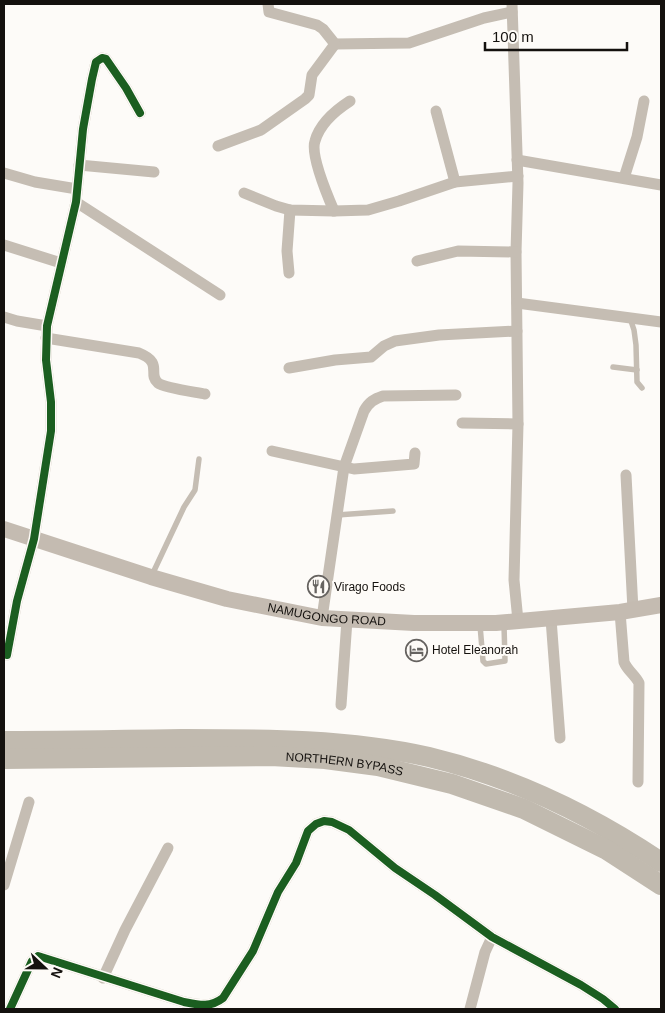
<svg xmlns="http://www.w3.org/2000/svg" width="665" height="1013" viewBox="0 0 665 1013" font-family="Helvetica,sans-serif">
<rect width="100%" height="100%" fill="#fdfbf8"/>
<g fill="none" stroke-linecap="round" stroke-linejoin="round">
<g stroke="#c5bdb3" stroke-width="5.5">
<polyline points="630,318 634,330 636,345 637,382 642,388"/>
<polyline points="613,367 637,370"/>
<polyline points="337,515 393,511"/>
<polyline points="152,575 184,507 195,490 199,459"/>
<polyline points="480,625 483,661 486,664 505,661 504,625"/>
</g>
<g stroke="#c5bdb3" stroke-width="11">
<polyline points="268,4 269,12 317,25 323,29 335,44 409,43 484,18 512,12"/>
<polyline points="512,4 518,183 516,252 518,424 514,580 518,621"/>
<path d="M350,101C336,110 320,123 315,141C310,155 328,197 334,211L368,210L399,201L455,182L518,176"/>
<polyline points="436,111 455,182"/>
<polyline points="218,146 261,130 305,99 309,95 312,75 335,44"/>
<polyline points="517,160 661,185"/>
<polyline points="79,165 154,172"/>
<polyline points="4,173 35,182 77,189"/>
<polyline points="624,178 637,137 644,101"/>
<polyline points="244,193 276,206 290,210 334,211"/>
<polyline points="76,202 220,295"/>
<polyline points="4,245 61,263"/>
<polyline points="417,261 458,251 516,252"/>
<polyline points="289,273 287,251 290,210"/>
<polyline points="517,303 661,322"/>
<polyline points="4,317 17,321 47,326"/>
<path d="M46,338L139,353C164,363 147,374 158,383C164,388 195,392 205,394"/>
<polyline points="289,368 335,360 371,357 384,346 395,341 439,335 517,331"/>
<polyline points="462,423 518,424"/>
<polyline points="272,451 354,469 414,464 415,453"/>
<polyline points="626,475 633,610"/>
<path d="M620,612L624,662C627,670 635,675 639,683L638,782"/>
<path d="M322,618L344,467L364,411C369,402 374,399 383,396L456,395"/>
<polyline points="551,619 560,738"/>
<polyline points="7,655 17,601 34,539 51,431 51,402 46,360 47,326 76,202 83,129 92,79 96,62 102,58 106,59 126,88 140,113"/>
<polyline points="341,705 347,620"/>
<polyline points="4,885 29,802"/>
<polyline points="103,978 125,930 168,848"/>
<path d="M10,1009L32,961L38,956L184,1002C199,1005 210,1008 223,998L253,951L278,892L296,863L308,831L316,824L324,821L332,822L349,830L395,868L435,895L492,937L581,985L603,999L615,1009"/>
<polyline points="470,1009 485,952 492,937"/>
</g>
<path stroke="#c4bbb1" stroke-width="16" id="s1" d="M4,529L151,577L227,599L322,618L414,623H496L620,612L661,605"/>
<g stroke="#c1baaf" stroke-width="20">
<path d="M4,741C64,741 124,740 185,739C266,739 349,739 429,757C512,777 591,815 661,862"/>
<path id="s2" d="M4,759L271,756L325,759L378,766L452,784L524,809L607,850L661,885"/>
</g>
<defs>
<g id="cycleway">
<polyline points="7,655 17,601 34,539 51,431 51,402 46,360 47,326 76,202 83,129 92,79 96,62 102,58 106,59 126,88 140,113"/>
<path d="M10,1009L32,961L38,956L184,1002C199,1005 210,1008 223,998L253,951L278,892L296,863L308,831L316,824L324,821L332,822L349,830L395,868L435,895L492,937L581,985L603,999L615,1009"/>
</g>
</defs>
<use href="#cycleway" stroke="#fefbf7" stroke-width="11"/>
<use href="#cycleway" stroke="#1b5e20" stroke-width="8"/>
</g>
<defs>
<symbol id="restaurant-ring" viewBox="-11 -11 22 22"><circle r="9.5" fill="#fefbf7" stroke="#666360" stroke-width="1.5"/><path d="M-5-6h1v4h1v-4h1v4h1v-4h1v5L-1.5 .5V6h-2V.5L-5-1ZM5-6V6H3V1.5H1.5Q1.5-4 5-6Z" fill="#666360"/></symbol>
<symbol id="hotel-ring" viewBox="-11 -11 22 22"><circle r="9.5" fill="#fefbf7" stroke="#666360" stroke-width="1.5"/><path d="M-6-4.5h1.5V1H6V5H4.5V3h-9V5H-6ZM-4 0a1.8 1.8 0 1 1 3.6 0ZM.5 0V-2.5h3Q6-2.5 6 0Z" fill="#666360"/></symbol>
</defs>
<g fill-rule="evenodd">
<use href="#restaurant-ring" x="306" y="574" width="25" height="25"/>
<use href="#hotel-ring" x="404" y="638" width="25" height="25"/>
</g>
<g text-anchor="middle" stroke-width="4" stroke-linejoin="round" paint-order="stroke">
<g font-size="12" fill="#14110e" stroke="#fefbf7" text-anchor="start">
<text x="334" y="591">Virago Foods</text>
<text x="432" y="654">Hotel Eleanorah</text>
</g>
<g font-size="12" fill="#14110e" stroke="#fefbf7">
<text dy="4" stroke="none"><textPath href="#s1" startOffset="335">NAMUGONGO ROAD</textPath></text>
<text dy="4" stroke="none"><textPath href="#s2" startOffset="341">NORTHERN BYPASS</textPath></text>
</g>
</g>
<rect width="665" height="1013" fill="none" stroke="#14110e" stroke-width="10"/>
<g transform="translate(45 968) rotate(112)" stroke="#fefbf7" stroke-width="4" paint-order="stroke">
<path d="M0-4L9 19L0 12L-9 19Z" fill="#14110e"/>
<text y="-8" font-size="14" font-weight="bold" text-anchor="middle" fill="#14110e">N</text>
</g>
<path d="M485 42v8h142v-8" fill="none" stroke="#14110e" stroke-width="2.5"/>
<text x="492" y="42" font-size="15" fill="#14110e" stroke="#fefbf7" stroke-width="4" paint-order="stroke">100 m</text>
</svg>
